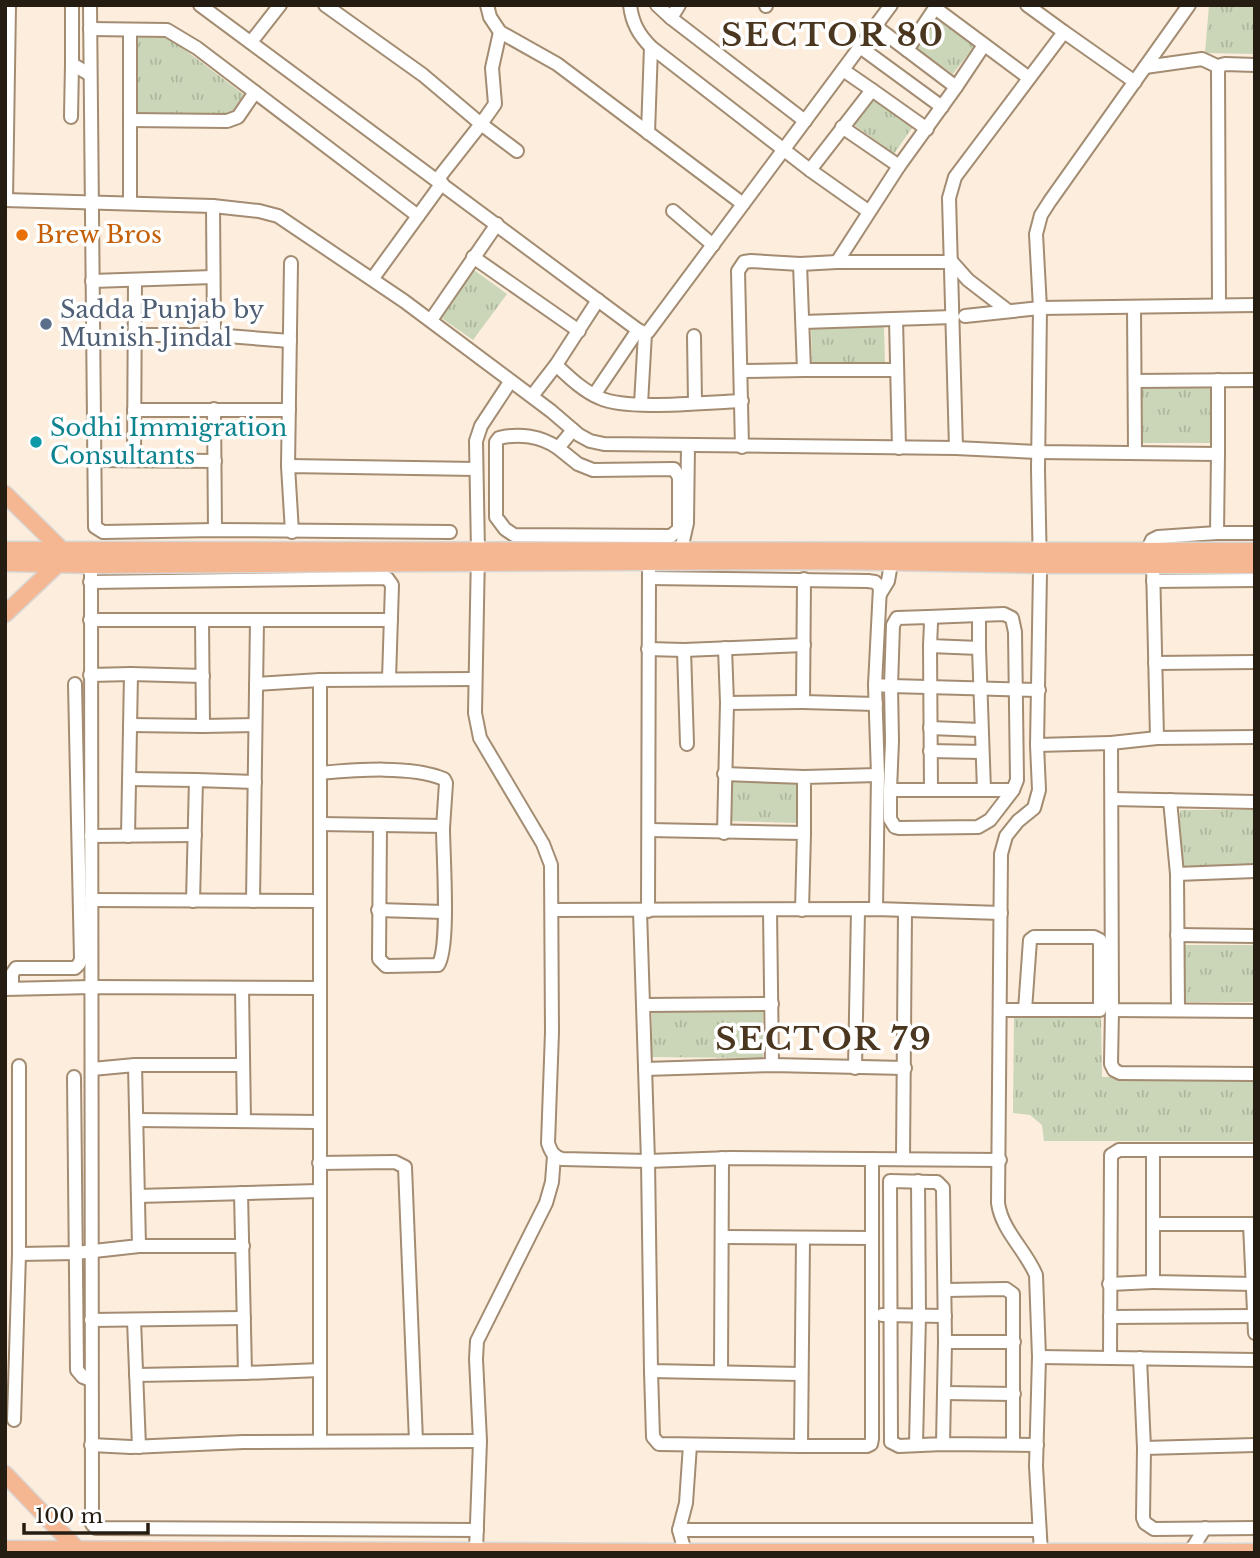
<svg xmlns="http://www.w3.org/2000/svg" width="1260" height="1558" viewBox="0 0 1260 1558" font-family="'Libre Baskerville',serif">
<defs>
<pattern id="park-tufts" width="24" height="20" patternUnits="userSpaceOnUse" patternTransform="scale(1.75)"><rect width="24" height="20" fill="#cad6b7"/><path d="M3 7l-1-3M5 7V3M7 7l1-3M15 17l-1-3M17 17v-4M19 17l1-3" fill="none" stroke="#adb79c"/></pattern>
</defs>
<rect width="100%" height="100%" fill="#fceddc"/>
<g fill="url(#park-tufts)">
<polygon points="1209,5 1255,5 1255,54 1205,53"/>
<polygon points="933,16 974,46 953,74 912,45"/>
<polygon points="136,37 165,38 176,43 247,97 234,113 227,117 134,115"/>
<polygon points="874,96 914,125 894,154 853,124"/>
<polygon points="474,270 507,294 473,340 440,317"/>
<polygon points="811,326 884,326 885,365 812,366"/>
<rect x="1138" y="386" width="73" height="57"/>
<polygon points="729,782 797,783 796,823 728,821"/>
<polygon points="1180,810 1254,810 1254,866 1180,867"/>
<rect x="1181" y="945" width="74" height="57"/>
<polygon points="652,1008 763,1008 763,1058 652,1057"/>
<polygon points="1014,1016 1101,1017 1102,1077 1255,1076 1255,1141 1044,1141 1042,1125 1030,1115 1013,1113"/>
</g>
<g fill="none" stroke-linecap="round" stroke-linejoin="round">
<defs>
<g id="minor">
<polyline points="72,5 72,64 89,74"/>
<polyline points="90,5 95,527 103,532 215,530 450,532"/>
<polyline points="200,5 638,330 645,333 648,332 891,5"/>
<polyline points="325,5 423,75 481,124 437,180"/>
<polyline points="487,5 490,17 500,32 557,64 743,204"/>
<path d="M630,5C632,23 639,35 651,47L810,170L872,90L927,129"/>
<polyline points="657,5 671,18"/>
<polyline points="679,5 671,18 805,121"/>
<polyline points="766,5 766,6"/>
<polyline points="937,5 907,50 956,87 899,166 837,262 952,262 968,280 1007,310"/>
<polyline points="1027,5 1064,32"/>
<polyline points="935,8 1029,78"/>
<polyline points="875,26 907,50"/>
<polyline points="90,29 167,30 197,48 418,216"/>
<polyline points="130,30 130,203"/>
<polyline points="500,32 492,68 495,104 481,124 517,151"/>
<polyline points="251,42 280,5"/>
<polyline points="860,47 942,107"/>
<polyline points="1145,67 1202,59 1219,67"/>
<polyline points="843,70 872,90"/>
<polyline points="956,87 984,45"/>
<polyline points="71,117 72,64"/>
<polyline points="130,120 227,121 238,117 255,92"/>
<polyline points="842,127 899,166"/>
<polyline points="648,133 651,47"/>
<polyline points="810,170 868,211"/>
<polyline points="5,200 213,206 259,211 278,216 404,301 551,411 579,435 590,441 604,444 956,448 1038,452 1218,454 1218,380"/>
<polyline points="6,200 9,5"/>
<polyline points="213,206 214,335"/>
<polyline points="673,211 713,245"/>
<polyline points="473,257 579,331"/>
<polyline points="800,264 804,370 897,370"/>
<polyline points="373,278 442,183"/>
<polyline points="92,281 213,277"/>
<polyline points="1219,305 1218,70 1221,65 1225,64 1255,65"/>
<polyline points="1134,307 1135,452"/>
<polyline points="965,316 1040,308 1255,305"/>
<polyline points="896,319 899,448"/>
<polyline points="431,320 497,224"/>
<polyline points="803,322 953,317"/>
<polyline points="135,335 214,335 290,341"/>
<polyline points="694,336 695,402"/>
<path d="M556,365C569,377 583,391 600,398C628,411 708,402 742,401"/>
<polyline points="742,371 804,370"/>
<polyline points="1135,381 1255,380"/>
<path d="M510,382L481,426L476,441L478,552L475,713L480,738L543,844L551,865L552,1032L548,1143C551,1152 553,1156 562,1159L648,1161L731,1158L1000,1160"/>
<polyline points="594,395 638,330"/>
<polyline points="532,396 556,365 598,300"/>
<polyline points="641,404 645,333"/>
<polyline points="214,409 215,530"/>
<polyline points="134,410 289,410"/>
<polyline points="742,447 738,271 744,262 751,261 800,264 837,262"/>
<path d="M558,448L578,464L593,470L674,469L679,477V529L671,536L514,535L505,529L496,517V442L499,438C519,433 541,436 558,448L573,430"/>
<polyline points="956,448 949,198 955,177 1064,32 1135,82"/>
<polyline points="1218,454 1217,533 1255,533"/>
<polyline points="93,460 215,461"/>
<polyline points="134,460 135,280"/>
<polyline points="288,466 291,263"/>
<polyline points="292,532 288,466 476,469"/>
<polyline points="681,550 687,523 688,445"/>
<polyline points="1147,551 1152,540 1158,537 1217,533"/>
<polyline points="91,565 92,1524 96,1528 477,1530"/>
<polyline points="1153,565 1157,738"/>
<polyline points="649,578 868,581 875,582 880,587 875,685 878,775 876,909"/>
<polyline points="804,579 803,702 876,704"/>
<polyline points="1153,581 1255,580"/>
<polyline points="90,582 387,578 392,585 389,679"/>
<polyline points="880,594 888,581 891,564"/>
<polyline points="979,615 979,648 930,646 931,623 928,617 897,618 893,625 891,686 1039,690"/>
<polyline points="90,620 391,620"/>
<polyline points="202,620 203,726 255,725"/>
<polyline points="930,646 931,790"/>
<polyline points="979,648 984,790"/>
<polyline points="648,649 684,650 804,645"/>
<polyline points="684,650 687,744"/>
<polyline points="1155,663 1255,662"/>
<polyline points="90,675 131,674"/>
<polyline points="256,684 320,680"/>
<polyline points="875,685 891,686 892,741 890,790 1013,790 1017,780 1015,632 1012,618 1004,614 928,617"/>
<polyline points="727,703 803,702"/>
<polyline points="130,725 203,726"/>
<polyline points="930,728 980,730"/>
<polyline points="1111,743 1157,738 1255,737"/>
<polyline points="1037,745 1111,743 1112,1010 1255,1011"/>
<polyline points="930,751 981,752"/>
<path d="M320,773C355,770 411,765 444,779L446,783C445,798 444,813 443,828C443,854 450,948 438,965L386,966L379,959L380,825"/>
<polyline points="724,774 804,777"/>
<polyline points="130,779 196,780"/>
<polyline points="890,790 890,819 895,827 899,828 978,827 990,820 1013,790"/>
<polyline points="1112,799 1255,802"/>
<polyline points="1170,800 1177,874 1255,871"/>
<polyline points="320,824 443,826"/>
<polyline points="649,830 804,833 802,910"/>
<polyline points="724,833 727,703 725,648"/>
<polyline points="804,833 804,777 878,775"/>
<polyline points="91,836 195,835"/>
<polyline points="128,836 131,674 203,676"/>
<polyline points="1177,874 1178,1010"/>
<polyline points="91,900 320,901"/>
<polyline points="193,901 196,780 255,782"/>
<polyline points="253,901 257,620"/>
<polyline points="378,910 444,912"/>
<polyline points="552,910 876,909 1001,913"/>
<polyline points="770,910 772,1065"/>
<polyline points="640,911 648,1161 651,1371 801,1374"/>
<polyline points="648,911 649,571"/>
<polyline points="1177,935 1255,936"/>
<polyline points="12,988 12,974 16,968 75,968 79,964 81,959 75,684"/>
<polyline points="242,988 244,1121"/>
<polyline points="5,989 92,987 320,988"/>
<polyline points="644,1005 772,1004"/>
<polyline points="1001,1010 1100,1010 1100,940 1094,937 1034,937 1030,940 1025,1010"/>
<polyline points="1112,1010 1111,1064 1114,1070 1120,1073 1255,1074"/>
<polyline points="855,1068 858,910"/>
<polyline points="92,1069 135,1065"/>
<polyline points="645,1069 772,1065 905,1068"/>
<polyline points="74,1077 77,1370 83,1377 91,1380"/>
<polyline points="137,1120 319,1122"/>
<polyline points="1153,1151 1153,1282 1254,1284"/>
<polyline points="903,1159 905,910"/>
<polyline points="319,1163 395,1162 405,1167 416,1441"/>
<polyline points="138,1196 319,1191"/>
<polyline points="1153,1224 1255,1224"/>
<polyline points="1250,1224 1255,1333"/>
<polyline points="723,1237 872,1238"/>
<polyline points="803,1238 801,1446 867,1446 871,1444 872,1439 872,1159"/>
<polyline points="139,1246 243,1246"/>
<polyline points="19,1254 76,1253 139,1246 135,1065 243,1065"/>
<polyline points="1109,1284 1153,1282"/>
<polyline points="945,1290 1006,1289 1013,1294 1013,1444"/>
<polyline points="882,1315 945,1316"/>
<polyline points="1110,1317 1254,1316"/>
<polyline points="91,1320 244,1318"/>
<polyline points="134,1320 139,1447"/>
<polyline points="945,1342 1014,1342"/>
<polyline points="1039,1357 1255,1360"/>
<polyline points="1110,1358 1111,1155 1119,1150 1255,1150"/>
<polyline points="1140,1358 1144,1448 1143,1518 1145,1523 1154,1529 1255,1528"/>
<polyline points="651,1371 653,1437 659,1444 801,1446"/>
<polyline points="721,1371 722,1158"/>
<polyline points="245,1373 320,1370"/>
<polyline points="136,1375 245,1373 241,1193"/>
<polyline points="944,1393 1014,1394"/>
<polyline points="14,1420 19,1254 19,1066"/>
<polyline points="320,1441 320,680 475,679"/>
<polyline points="916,1444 919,1315 918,1181"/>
<polyline points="943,1444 899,1446 891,1442 890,1181 931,1182 937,1182 943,1188 945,1342 943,1444 1037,1445"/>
<polyline points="91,1445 131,1447 243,1442 480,1441"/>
<polyline points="1144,1448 1255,1445"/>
<polyline points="679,1530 1039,1530"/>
<polyline points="476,1551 480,1441 476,1359 477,1341 546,1203 552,1182 554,1156"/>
<polyline points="685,1552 679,1530 686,1503 690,1445"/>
<polyline points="1190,1552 1205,1528"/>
<path d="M1041,1553L1036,1466L1039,1357L1036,1275C1025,1249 1002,1231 998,1203L1001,854L1006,836L1018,821L1034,808L1039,790L1037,745L1040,572L1038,470L1040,308L1036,234L1041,215L1050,201L1189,5"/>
</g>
<g id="major">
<polyline points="5,494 63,551"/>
<polyline points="5,550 1255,551"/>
<polyline points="5,563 91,565 829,561 1040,565 1255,565"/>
<polyline points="5,614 58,564"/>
<polyline points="5,1474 77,1549"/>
<polyline points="5,1549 667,1552 1255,1552"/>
</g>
</defs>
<use href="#minor" stroke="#a38c72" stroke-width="16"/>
<use href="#major" stroke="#d8d6d4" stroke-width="19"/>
<use href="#minor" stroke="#fff" stroke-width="12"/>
<use href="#major" stroke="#f5b692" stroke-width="16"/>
</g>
<circle fill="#e8710a" stroke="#fff" stroke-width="2.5" cx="22" cy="235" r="7"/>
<circle fill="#5c6f8a" stroke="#fff" stroke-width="2.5" cx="46" cy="324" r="7"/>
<circle fill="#0f9aa8" stroke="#fff" stroke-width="2.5" cx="36" cy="442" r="7"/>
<g text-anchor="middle" stroke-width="7" stroke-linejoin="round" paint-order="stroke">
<g font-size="24" fill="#c56008" stroke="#fff" text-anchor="start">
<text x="36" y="243">Brew Bros</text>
</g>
<g font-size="24" fill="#4e5e75" stroke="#fff" text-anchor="start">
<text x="60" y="318">Sadda Punjab by<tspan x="60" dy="28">Munish Jindal</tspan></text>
</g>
<g font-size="24" fill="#0d838f" stroke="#fff" text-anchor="start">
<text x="50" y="436">Sodhi Immigration<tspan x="50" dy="28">Consultants</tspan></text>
</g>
<g font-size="32" font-weight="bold" letter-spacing="2" fill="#4b371f" stroke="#fff">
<text x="833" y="46">SECTOR 80</text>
<text x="824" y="1050">SECTOR 79</text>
</g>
</g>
<rect width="1260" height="1558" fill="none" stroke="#251c12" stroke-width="14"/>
<path d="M24 1523v10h124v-10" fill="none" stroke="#251c12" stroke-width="3.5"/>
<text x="35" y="1523" font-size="21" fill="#251c12" stroke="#ffffff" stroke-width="5" paint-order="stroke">100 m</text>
</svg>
